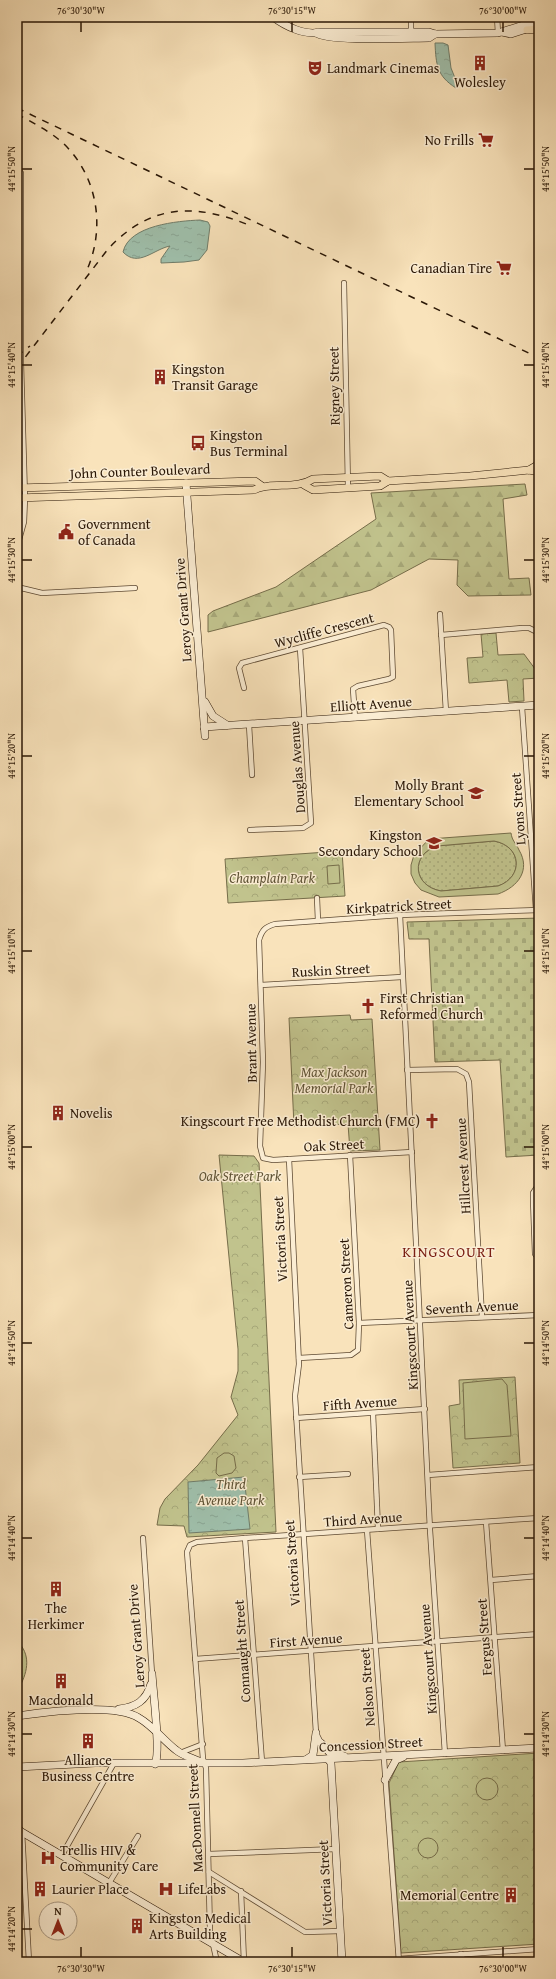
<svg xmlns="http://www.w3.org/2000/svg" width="556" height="1979" viewBox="0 0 556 1979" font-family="'Gentium Book Plus',serif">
<defs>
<pattern id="grass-dots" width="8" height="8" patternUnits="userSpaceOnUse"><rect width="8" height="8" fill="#c1c38d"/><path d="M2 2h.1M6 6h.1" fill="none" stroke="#a6a778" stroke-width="1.8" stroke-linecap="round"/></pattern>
<pattern id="forest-firs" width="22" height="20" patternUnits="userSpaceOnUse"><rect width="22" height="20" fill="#c1c38d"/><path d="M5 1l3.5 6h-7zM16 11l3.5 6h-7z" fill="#a6a778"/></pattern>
<pattern id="cemetery-stones" width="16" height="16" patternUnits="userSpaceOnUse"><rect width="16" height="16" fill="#c1c38d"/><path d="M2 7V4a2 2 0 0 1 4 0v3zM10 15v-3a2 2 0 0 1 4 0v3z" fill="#a6a778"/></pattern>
<pattern id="park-crowns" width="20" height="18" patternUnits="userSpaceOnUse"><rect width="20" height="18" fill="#c1c38d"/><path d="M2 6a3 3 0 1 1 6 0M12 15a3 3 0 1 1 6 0" fill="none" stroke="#a6a778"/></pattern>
<pattern id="water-ripples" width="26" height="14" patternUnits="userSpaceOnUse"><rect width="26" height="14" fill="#9fbfab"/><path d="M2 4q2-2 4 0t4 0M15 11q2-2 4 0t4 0" fill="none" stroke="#89a392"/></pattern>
</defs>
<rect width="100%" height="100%" fill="#f9e3bb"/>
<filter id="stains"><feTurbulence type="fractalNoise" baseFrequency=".005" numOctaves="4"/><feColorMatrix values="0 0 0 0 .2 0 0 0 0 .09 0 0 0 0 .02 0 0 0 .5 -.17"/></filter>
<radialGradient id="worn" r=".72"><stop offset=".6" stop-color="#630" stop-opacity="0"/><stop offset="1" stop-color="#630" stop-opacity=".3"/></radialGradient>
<path fill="url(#grass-dots)" stroke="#766d4a" d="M494,841C522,846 524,877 498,886L441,891C413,886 410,855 437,846Z"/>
<polygon fill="url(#forest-firs)" stroke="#766d4a" points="525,484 527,495 503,499 509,579 529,578 531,595 468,596 457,585 458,560 429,559 371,590 208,632 208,615 213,611 276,587 376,519 371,493"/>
<polygon fill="url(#cemetery-stones)" stroke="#766d4a" points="539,918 539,1155 506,1157 500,1060 435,1062 429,939 409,939 407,922"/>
<g fill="url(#park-crowns)" stroke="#766d4a">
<polygon points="496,633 498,655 524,654 538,673 539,678 523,679 524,701 509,702 507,680 469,683 467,658 483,657 481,634"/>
<polygon points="342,851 345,896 228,903 225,859"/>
<polygon points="350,1015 351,1020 372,1019 380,1150 350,1151 348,1124 294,1126 289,1018"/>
<polygon points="219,1155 254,1156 259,1163 276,1532 187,1537 184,1526 157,1525 160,1508 165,1499 198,1465 238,1415 231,1397 238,1371 238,1349"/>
<polygon points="515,1377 520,1463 453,1468 449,1406 460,1404 459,1380"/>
<polygon points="539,1753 539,1944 401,1953 389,1783 399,1762"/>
</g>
<g fill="#c1c38d" stroke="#766d4a" fill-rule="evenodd">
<path d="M511,833C512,841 516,843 519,850C531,870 518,887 498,894L439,897L421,890L415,883L411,874V865L414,855L429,839ZM494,841C522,846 524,877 498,886L441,891C413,886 410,855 437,846Z"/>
<polygon points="339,865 340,883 328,884 327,866"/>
<polygon points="502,1379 507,1385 511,1436 465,1439 463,1383"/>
<polygon points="224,1453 229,1453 234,1456 236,1468 232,1473 219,1476 216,1473 217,1458"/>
<path d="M17,1641C31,1654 28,1671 20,1686L17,1685Z"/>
<circle cx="487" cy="1789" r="11"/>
<circle cx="428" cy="1848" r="10"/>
</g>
<g fill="url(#water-ripples)" stroke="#707c69">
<path d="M435,43H443L448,45L451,68L457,83L456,88C437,76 436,65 435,43Z"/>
<path d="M200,220L208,222L210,226L207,250L199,260L184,262L161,263V259L170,246C154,249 138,268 123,252C129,225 178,221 200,220Z"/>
<polygon points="244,1477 250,1529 189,1533 188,1482"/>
</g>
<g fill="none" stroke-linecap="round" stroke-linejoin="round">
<defs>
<g id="street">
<polyline points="497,17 498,33"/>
<polyline points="411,33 411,17"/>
<polyline points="17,172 21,173 21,363 25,498 24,522 17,547"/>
<polyline points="344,283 348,488"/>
<polyline points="17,587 42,593 135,588"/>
<polyline points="440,614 446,712"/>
<polyline points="441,635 522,628 529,628 539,633"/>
<polyline points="244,688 239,668 242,663 384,625 389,627 391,630 393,677 389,679 358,686 353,689 355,718"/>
<polyline points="522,707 536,910"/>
<polyline points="249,725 252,775"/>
<polyline points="250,830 303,828 311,823 300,648"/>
<polyline points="317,898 318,921"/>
<polyline points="400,915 430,1530 445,1754"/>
<polyline points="261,985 402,977"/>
<polyline points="407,1070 457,1069 466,1074 469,1082 482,1317"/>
<path d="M412,1152L273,1160L263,1158L260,1146L263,1062L259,940C262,930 265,927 275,924L400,915L539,910"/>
<polyline points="289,1159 299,1364 295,1396 316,1733 322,1745"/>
<polyline points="539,1184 533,1193 533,1200 535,1254 539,1259"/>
<polyline points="538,1315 539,1340"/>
<polyline points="359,1323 539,1315"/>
<polyline points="299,1358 351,1355 358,1350 359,1323 350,1155"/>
<polyline points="373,1413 378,1529"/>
<polyline points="296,1418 425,1409"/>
<polyline points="428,1475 539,1467"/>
<polyline points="299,1477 348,1474"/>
<polyline points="486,1522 503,1751"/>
<polyline points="367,1530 399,1962"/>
<polyline points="143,1538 152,1674"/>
<polyline points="245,1538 262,1762"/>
<polyline points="491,1580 539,1576"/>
<polyline points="195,1659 539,1634"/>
<polyline points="180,1753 203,1744"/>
<polyline points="22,1832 29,1962"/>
<polyline points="209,1854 336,1849"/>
<polyline points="62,1855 114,1763"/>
<polyline points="209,1872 305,1932 341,1931"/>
<polyline points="109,1883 138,1836"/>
<polyline points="241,1891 244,1962"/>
<polyline points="537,1950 538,1962"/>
<polyline points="398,1959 539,1949"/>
<polyline points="217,1962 210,1931 206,1768 203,1759 187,1552 190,1545 197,1542 245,1538 539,1518"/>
</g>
<g id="secondary">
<path d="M273,17C285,26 305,36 320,32H429L435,34L498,33L539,20"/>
<polyline points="502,32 511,34 539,25"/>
<path d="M316,33C327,42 410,38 429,38L435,34"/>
<polyline points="186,483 205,736"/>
<polyline points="205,702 213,716 227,725"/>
<polyline points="204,727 539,705"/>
<path d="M152,1674C153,1691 161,1753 155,1764"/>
<path d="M119,1709C136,1707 146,1701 151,1684"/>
<path d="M17,1716C45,1712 115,1703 139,1718C153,1726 163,1740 176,1750C183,1756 193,1758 201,1762"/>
<polyline points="321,1743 329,1752 344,1756"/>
<polyline points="307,1759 313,1755 316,1733"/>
<polyline points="328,1759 331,1763 342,1962"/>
<polyline points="17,1767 95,1763 243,1763 539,1748"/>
<polyline points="385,1780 396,1760 403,1757"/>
<polyline points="20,1831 244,1962"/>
<polyline points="461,1955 461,1962"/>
</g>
<g id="primary">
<polyline points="527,30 539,29"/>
<polyline points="529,470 539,464"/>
<polyline points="304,485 313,490 380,486 388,481 470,476 529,470 539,472"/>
<polyline points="17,488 255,481 262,486"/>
<path d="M17,498L254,490C272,481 295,490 313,479L380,476L388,481"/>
<polyline points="17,1826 20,1831"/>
</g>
</defs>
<use href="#street" stroke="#5e4a33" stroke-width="6"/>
<use href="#secondary" stroke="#2a1706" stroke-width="8"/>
<use href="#primary" stroke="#2a1706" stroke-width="8"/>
<use href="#street" stroke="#fbedd3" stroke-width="4.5"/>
<use href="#secondary" stroke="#fbedd3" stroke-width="7"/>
<use href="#primary" stroke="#f9e3bb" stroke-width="7"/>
<g stroke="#2a1706" stroke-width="1.5" stroke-dasharray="7 7" stroke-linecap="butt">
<polyline points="17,108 539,358"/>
<path d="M17,114C33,123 50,131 64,144C98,177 106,229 86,272"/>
<polyline points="17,356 30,346"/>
<path d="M17,368L108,249C151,203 196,203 251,226"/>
</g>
</g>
<path fill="none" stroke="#2a1706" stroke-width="1.5" d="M81,22V32M292,22V32M503,22V32M22,169H32M524,169H534M22,365H32M524,365H534M22,560H32M524,560H534M22,756H32M524,756H534M22,951H32M524,951H534M22,1147H32M524,1147H534M22,1343H32M524,1343H534M22,1538H32M524,1538H534M22,1734H32M524,1734H534M22,1929H32M81,1947V1957M292,1947V1957M503,1947V1957"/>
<defs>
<symbol id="building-bare" viewBox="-9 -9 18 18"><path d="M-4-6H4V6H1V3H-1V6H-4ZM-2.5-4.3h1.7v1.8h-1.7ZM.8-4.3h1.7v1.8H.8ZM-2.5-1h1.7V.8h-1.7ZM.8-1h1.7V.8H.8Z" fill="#8f2418" stroke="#fbedd3" stroke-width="2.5" paint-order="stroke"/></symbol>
<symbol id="theatre-bare" viewBox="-9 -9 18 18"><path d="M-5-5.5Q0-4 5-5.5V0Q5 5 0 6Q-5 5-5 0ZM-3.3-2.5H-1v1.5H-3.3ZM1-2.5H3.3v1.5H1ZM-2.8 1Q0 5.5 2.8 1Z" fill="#8f2418" stroke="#fbedd3" stroke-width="2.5" paint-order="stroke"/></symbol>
<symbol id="supermarket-bare" viewBox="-9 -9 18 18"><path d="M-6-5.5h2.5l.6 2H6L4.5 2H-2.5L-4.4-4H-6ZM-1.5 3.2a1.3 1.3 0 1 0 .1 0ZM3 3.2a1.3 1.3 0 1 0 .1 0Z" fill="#8f2418" stroke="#fbedd3" stroke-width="2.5" paint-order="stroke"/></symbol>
<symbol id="bus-bare" viewBox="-9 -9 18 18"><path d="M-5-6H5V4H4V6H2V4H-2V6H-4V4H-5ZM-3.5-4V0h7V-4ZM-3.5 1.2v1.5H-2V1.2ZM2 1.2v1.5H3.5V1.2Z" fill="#8f2418" stroke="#fbedd3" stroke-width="2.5" paint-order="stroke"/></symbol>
<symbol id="civic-bare" viewBox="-9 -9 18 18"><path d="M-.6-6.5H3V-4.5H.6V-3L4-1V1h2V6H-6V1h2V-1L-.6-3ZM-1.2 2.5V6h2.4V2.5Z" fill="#8f2418" stroke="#fbedd3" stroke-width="2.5" paint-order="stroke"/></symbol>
<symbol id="school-bare" viewBox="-9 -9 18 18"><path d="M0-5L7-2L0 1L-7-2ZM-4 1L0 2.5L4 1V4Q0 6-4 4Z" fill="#8f2418" stroke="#fbedd3" stroke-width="2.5" paint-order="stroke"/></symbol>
<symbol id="church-bare" viewBox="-9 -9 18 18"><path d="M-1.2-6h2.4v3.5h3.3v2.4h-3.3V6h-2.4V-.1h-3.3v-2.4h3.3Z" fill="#8f2418" stroke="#fbedd3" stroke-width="2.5" paint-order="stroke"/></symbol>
<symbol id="hospital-bare" viewBox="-9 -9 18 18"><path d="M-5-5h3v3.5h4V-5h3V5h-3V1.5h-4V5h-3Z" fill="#8f2418" stroke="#fbedd3" stroke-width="2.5" paint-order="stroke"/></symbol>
</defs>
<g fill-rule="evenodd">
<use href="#building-bare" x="469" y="52" width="22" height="22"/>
<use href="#theatre-bare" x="304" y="57" width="22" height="22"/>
<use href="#supermarket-bare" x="475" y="129" width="22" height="22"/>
<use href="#supermarket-bare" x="493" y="257" width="22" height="22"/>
<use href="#building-bare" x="149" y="366" width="22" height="22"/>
<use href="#bus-bare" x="187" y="432" width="22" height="22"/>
<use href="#civic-bare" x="55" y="521" width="22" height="22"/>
<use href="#school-bare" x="465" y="782" width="22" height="22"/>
<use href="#school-bare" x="423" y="832" width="22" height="22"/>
<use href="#church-bare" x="357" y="995" width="22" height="22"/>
<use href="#building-bare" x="47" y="1102" width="22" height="22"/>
<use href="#church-bare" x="421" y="1110" width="22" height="22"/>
<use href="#building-bare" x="45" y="1578" width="22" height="22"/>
<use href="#building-bare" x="50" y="1670" width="22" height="22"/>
<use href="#building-bare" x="77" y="1730" width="22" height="22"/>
<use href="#hospital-bare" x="37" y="1847" width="22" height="22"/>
<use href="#building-bare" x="29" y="1878" width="22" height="22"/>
<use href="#hospital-bare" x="155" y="1878" width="22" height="22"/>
<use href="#building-bare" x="500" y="1884" width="22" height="22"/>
<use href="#building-bare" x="126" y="1915" width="22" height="22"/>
</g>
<g text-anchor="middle" stroke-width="3" stroke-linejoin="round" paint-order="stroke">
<g font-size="14" fill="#2a1706" stroke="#fbedd3" text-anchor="start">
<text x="327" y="73">Landmark Cinemas</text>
<text x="480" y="87" text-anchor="middle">Wolesley</text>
<text x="474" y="145" text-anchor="end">No Frills</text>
<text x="492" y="273" text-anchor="end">Canadian Tire</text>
<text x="172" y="374">Kingston<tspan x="172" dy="16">Transit Garage</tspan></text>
<text x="210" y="440">Kingston<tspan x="210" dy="16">Bus Terminal</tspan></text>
<text x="78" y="529">Government<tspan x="78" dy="16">of Canada</tspan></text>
<text x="464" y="790" text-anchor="end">Molly Brant<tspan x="464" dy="16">Elementary School</tspan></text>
<text x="422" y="840" text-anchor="end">Kingston<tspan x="422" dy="16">Secondary School</tspan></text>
<text x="380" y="1003">First Christian<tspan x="380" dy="16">Reformed Church</tspan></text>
<text x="70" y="1118">Novelis</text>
<text x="420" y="1126" text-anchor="end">Kingscourt Free Methodist Church (FMC)</text>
<text x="56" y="1613" text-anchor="middle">The<tspan x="56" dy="16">Herkimer</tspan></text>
<text x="61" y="1705" text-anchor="middle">Macdonald</text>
<text x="88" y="1765" text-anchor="middle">Alliance<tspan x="88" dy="16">Business Centre</tspan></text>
<text x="60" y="1855">Trellis HIV &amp;<tspan x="60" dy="16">Community Care</tspan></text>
<text x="52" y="1894">Laurier Place</text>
<text x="178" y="1894">LifeLabs</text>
<text x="499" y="1900" text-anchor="end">Memorial Centre</text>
<text x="149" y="1923">Kingston Medical<tspan x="149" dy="16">Arts Building</tspan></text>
</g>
<g font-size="14" fill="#2a1706" stroke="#fbedd3">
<text transform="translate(334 386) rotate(-91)" y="5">Rigney Street</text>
<text transform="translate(140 471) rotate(-2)" y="5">John Counter Boulevard</text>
<text transform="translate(183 610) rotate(-94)" y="5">Leroy Grant Drive</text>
<text transform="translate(324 630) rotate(-15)" y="5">Wycliffe Crescent</text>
<text transform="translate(371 704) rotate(-4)" y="5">Elliott Avenue</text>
<text transform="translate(297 767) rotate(-94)" y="5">Douglas Avenue</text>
<text transform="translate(518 809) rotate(-94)" y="5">Lyons Street</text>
<text transform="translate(399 906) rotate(-3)" y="5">Kirkpatrick Street</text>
<text transform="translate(331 970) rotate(-3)" y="5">Ruskin Street</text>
<text transform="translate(251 1043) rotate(-91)" y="5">Brant Avenue</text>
<text transform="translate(334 1145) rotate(-3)" y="5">Oak Street</text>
<text transform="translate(463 1166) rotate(-93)" y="5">Hillcrest Avenue</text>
<text transform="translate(280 1239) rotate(-93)" y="5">Victoria Street</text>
<text transform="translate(346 1284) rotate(-93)" y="5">Cameron Street</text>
<text transform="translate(472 1307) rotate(-3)" y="5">Seventh Avenue</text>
<text transform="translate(410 1335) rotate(-93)" y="5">Kingscourt Avenue</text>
<text transform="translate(360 1403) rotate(-4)" y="5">Fifth Avenue</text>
<text transform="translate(363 1519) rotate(-4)" y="5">Third Avenue</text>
<text transform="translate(292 1563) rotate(-94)" y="5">Victoria Street</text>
<text transform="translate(136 1636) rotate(-94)" y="5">Leroy Grant Drive</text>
<text transform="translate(484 1637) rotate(-94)" y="5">Fergus Street</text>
<text transform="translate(306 1640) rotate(-4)" y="5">First Avenue</text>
<text transform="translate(242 1651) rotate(-94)" y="5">Connaught Street</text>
<text transform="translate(428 1659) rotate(-94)" y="5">Kingscourt Avenue</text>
<text transform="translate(367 1687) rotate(-94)" y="5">Nelson Street</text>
<text transform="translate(371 1744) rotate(-3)" y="5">Concession Street</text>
<text transform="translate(195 1818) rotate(-93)" y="5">MacDonnell Street</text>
<text transform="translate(325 1883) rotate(-93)" y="5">Victoria Street</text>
</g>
<g font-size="14" font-style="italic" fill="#5f5335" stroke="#fbedd3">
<text x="272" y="883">Champlain Park</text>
<text x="334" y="1077">Max Jackson<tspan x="334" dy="16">Memorial Park</tspan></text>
<text x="240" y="1181">Oak Street Park</text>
<text x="231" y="1489">Third<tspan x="231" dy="16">Avenue Park</tspan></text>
</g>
<g font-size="15" letter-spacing="1" fill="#7a1f14" stroke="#fbedd3">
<text x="449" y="1257">KINGSCOURT</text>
</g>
</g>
<rect width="556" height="1979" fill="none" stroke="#f9e3bb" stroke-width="44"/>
<g transform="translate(58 1921)"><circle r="19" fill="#fbedd3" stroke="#a79781"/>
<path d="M0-3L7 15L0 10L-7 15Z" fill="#8f2418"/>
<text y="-6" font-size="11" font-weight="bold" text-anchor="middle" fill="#2a1706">N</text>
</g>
<rect x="22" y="22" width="512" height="1935" fill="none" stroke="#2a1706" stroke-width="1.5"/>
<g font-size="10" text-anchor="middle" fill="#2a1706">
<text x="81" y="14">76°30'30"W</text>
<text x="292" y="14">76°30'15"W</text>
<text x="503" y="14">76°30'00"W</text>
<text transform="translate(11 169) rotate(-90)" y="4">44°15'50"N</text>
<text transform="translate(545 169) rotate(-90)" y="4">44°15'50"N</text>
<text transform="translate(11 365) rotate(-90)" y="4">44°15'40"N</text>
<text transform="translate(545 365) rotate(-90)" y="4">44°15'40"N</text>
<text transform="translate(11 560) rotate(-90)" y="4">44°15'30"N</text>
<text transform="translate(545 560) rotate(-90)" y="4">44°15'30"N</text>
<text transform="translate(11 756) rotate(-90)" y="4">44°15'20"N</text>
<text transform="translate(545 756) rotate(-90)" y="4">44°15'20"N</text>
<text transform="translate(11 951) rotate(-90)" y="4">44°15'10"N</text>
<text transform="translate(545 951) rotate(-90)" y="4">44°15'10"N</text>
<text transform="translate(11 1147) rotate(-90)" y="4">44°15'00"N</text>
<text transform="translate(545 1147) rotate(-90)" y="4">44°15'00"N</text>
<text transform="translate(11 1343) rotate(-90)" y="4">44°14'50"N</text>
<text transform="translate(545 1343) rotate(-90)" y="4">44°14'50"N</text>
<text transform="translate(11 1538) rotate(-90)" y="4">44°14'40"N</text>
<text transform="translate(545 1538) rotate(-90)" y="4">44°14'40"N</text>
<text transform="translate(11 1734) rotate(-90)" y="4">44°14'30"N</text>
<text transform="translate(545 1734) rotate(-90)" y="4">44°14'30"N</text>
<text transform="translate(11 1929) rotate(-90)" y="4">44°14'20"N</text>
<text x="81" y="1972">76°30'30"W</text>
<text x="292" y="1972">76°30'15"W</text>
<text x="503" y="1972">76°30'00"W</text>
</g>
<rect width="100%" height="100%" filter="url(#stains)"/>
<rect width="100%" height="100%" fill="url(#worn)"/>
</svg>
